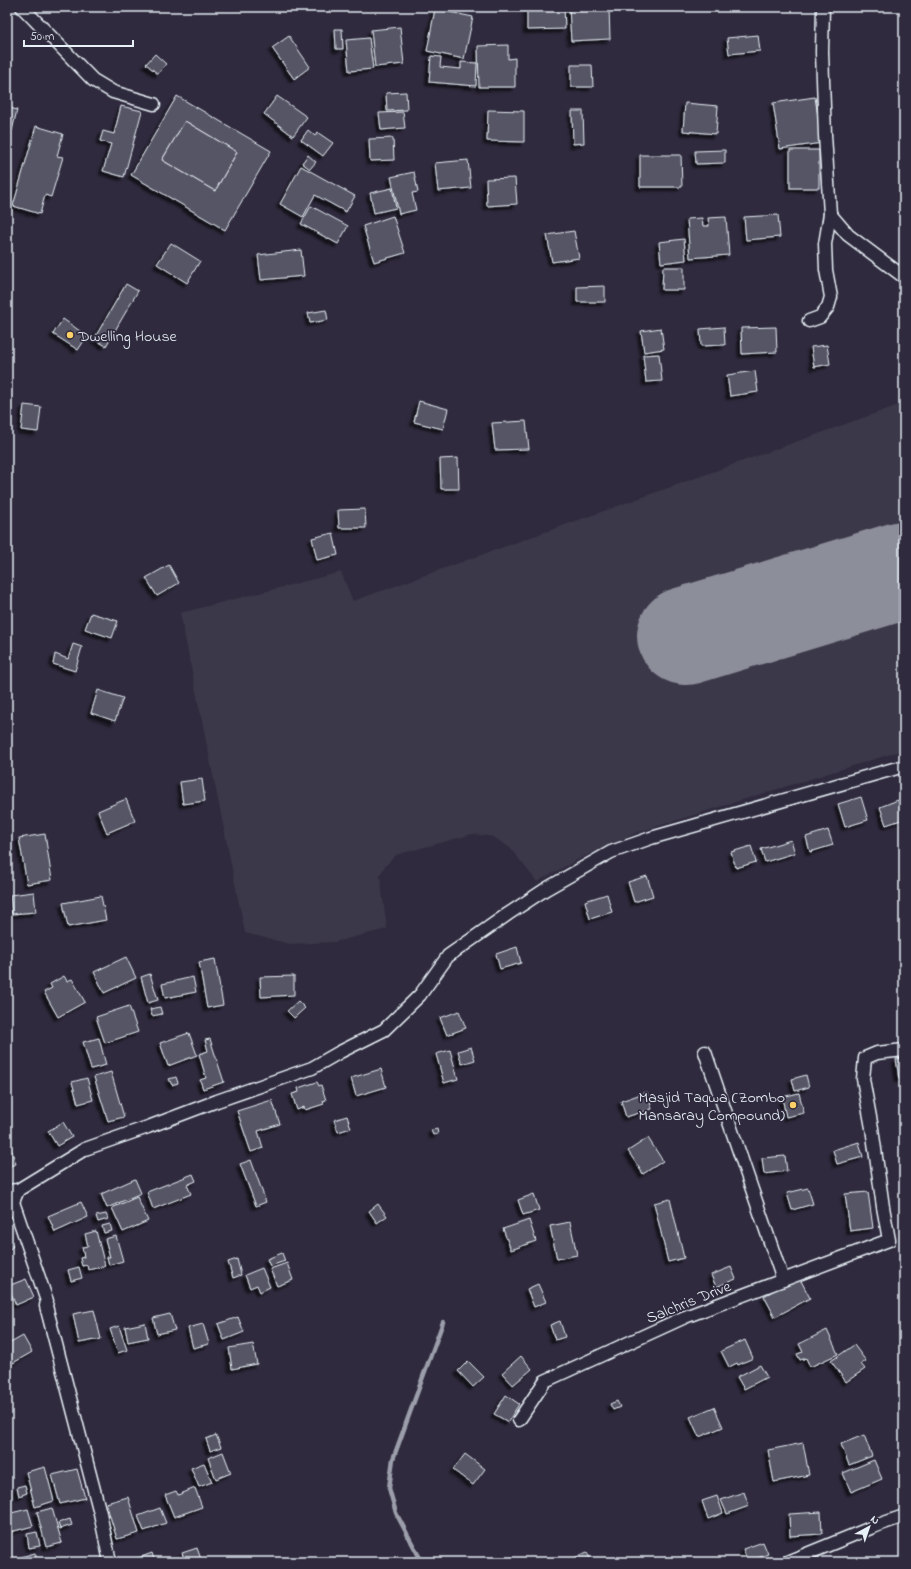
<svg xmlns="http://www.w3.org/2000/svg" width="911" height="1569" viewBox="0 0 911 1569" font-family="'Indie Flower',sans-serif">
<defs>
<filter id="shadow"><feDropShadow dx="-3.5" dy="3.5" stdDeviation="1" flood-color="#0009"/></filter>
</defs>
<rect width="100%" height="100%" fill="#2f2a3d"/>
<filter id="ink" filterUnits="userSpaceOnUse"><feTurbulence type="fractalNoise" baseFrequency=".025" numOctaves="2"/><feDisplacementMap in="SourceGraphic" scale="8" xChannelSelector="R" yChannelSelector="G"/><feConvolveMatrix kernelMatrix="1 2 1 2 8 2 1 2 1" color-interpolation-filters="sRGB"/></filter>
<g filter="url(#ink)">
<polygon fill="#3b3749" points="904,403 904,750 636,833 581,858 537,882 510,848 493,837 473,834 396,855 385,866 380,875 387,929 335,942 290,944 245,933 180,613 341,572 353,601"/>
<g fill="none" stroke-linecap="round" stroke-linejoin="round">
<polyline stroke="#9c9fab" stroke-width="4.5" points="422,1562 396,1513 389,1488 393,1459 443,1322"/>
<polyline stroke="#8c8e9a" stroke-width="98" points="686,636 904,570"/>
</g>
<g fill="#575565" stroke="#e8f1f8" fill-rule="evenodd" filter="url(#shadow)">
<polygon points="527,7 564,7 565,29 527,30"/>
<polygon points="569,7 609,7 610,39 571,41"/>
<polygon points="435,9 473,17 464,59 427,51"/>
<polygon points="400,27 404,64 375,67 371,30"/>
<polygon points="335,29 342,29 343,49 336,49"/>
<polygon points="758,35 760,51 729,54 727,38"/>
<polygon points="289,36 310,67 294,79 272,48"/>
<polygon points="369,38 373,69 349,71 346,40"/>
<polygon points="508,45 508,59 515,58 515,87 479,87 478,46"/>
<polygon points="155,54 166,64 158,74 146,64"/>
<polygon points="431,56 441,57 440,67 461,69 461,62 477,63 476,86 429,82"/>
<polygon points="571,65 592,65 593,87 571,87"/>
<polygon points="406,92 407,110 387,111 386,93"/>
<path d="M177,96L271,151L225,230L131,175ZM185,121L237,152L215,191L162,160Z"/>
<polygon points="277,96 307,117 293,136 264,114"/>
<polygon points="815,97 822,143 780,149 773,103"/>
<polygon points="685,103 718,106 716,134 683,131"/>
<polygon points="121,106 142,111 124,177 103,171 111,144 100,141 103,131 114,134"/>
<polygon points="7,107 17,110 12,131 7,130"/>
<polygon points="488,110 524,111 524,142 487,141"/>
<polygon points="572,111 583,111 584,143 573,144"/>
<polygon points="403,112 405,128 381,130 379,113"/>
<polygon points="185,121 237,152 215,191 162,160"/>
<polygon points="36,126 63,134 57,156 63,157 51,197 45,195 40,214 13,206"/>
<polygon points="308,130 315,136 317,132 333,143 323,156 301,140"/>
<polygon points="393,138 394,160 370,161 369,139"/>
<polygon points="725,150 725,163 696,164 695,151"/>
<rect x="790" y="150" width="29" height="38"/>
<polygon points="308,155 316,162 310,169 302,163"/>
<polygon points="640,155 681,155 682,187 640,187"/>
<polygon points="468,160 471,188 438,191 435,163"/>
<polygon points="301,166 355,196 346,212 315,195 303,217 280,204"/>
<polygon points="414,172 418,192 412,193 416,210 399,214 391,177"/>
<polygon points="515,178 517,204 487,206 486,179"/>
<polygon points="392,188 396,208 374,213 370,193"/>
<polygon points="311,206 348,226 338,244 301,224"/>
<polygon points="778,215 780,237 746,240 744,217"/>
<polygon points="393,216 405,253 374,262 363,226"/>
<polygon points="726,217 729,255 690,258 687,219 702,218 703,226 709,226 708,218"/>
<polygon points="574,231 579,258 552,262 547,235"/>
<polygon points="684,239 686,260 661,263 659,242"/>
<polygon points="171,243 200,261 187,283 157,264"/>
<polygon points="301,250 304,276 261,280 258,255"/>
<polygon points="663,267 684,267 684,290 662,290"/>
<polygon points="126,284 138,291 106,346 94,339"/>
<polygon points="605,286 605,302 577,302 577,287"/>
<polygon points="326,310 328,320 310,323 308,313"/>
<polygon points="63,319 87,336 78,350 53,334"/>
<polygon points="724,327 725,345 701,346 700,329"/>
<polygon points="776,327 777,352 742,354 741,328"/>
<polygon points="661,328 664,349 644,352 641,331"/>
<polygon points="827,345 830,364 814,367 811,347"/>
<polygon points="659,354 662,381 646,382 643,355"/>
<polygon points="755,371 758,392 730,396 727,375"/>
<polygon points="419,401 448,409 443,429 414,422"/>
<polygon points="24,405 41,407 38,432 21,430"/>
<polygon points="526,421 529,449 495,450 492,423"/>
<polygon points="458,458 459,489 441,489 440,459"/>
<polygon points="365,509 366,528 339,528 338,510"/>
<polygon points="333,533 338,555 317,560 312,538"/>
<polygon points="169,565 179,583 157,596 146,578"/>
<polygon points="91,613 118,621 112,638 85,629"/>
<polygon points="73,644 82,647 75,671 53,664 55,654 68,659"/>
<polygon points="98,690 123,698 115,721 91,713"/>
<polygon points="202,779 205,801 183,804 180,782"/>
<polygon points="861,797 868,820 845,827 838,804"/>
<polygon points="126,799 135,821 107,833 98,811"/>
<polygon points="898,800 904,819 886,825 880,807"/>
<polygon points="828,830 833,845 810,852 806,837"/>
<polygon points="45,834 52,880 27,884 19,838"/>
<polygon points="791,840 795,853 765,862 761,849"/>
<polygon points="751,846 756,862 736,868 731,852"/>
<polygon points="647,876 653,896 634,902 628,882"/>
<polygon points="34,892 36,912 12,914 10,895"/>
<polygon points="607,894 612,912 590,919 585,901"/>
<polygon points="101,896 106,920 68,927 63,903"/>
<polygon points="517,947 521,963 500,969 496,954"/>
<polygon points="126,957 136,978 104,993 94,972"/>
<polygon points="215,959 223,1005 207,1008 199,962"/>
<polygon points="150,974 158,1000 148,1003 141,977"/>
<polygon points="64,976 67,981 72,979 85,1002 58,1017 44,992 52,988 50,984"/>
<polygon points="294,976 294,995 261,997 260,977"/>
<polygon points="193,977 196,992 165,998 162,984"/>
<polygon points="298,1001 305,1008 294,1018 287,1011"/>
<polygon points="129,1006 138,1032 105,1043 96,1017"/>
<polygon points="160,1007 162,1014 152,1016 150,1009"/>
<polygon points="459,1011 466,1028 447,1035 440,1018"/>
<polygon points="189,1033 197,1055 168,1066 160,1043"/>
<polygon points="99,1038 106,1065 91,1069 83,1042"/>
<polygon points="210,1039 224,1082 203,1089 200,1080 206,1078 199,1054 208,1051 205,1040"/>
<polygon points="471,1047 475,1060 462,1064 458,1051"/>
<polygon points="450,1050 458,1079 444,1083 436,1054"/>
<polygon points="904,1058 904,1078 899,1079 896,1059"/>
<polygon points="381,1069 386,1087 356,1096 351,1078"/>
<polygon points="111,1072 124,1117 108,1121 94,1077"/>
<polygon points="806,1075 809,1087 795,1091 792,1079"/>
<polygon points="176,1077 178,1083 172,1085 169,1079"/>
<polygon points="87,1078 93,1100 78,1104 72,1082"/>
<polygon points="317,1082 319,1086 321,1085 326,1100 323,1101 324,1104 305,1110 304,1107 297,1110 292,1094 299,1092 298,1088"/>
<polygon points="647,1092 652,1109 626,1117 621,1101"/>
<polygon points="799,1093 804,1113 786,1117 782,1097"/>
<polygon points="272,1100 280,1124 258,1131 263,1148 251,1152 237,1111"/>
<polygon points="347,1116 351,1128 338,1132 334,1120"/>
<polygon points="63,1122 72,1137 57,1146 48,1131"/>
<polygon points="437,1129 438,1134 433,1135 431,1130"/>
<polygon points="648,1138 663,1161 643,1174 628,1151"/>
<polygon points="859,1142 863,1157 837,1164 833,1150"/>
<polygon points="10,1145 16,1164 7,1167 7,1146"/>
<polygon points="785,1156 787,1171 764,1174 762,1158"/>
<polygon points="251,1160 266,1202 256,1206 240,1164"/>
<polygon points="193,1174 196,1181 187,1185 191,1194 153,1209 147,1192"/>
<polygon points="135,1179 141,1193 107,1208 101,1194"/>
<polygon points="808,1188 813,1204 792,1210 787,1193"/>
<polygon points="868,1192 873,1228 850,1231 845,1194"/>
<polygon points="534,1194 539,1210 523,1215 518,1200"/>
<polygon points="137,1197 148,1221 123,1232 112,1208"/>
<polygon points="670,1199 684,1258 668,1262 654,1203"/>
<polygon points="81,1202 88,1217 55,1232 48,1216"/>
<polygon points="378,1204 387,1216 377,1223 369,1211"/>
<polygon points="106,1214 108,1219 98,1222 96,1216"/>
<polygon points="529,1220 536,1241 511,1250 503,1229"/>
<polygon points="570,1222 577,1255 557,1259 550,1226"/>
<polygon points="110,1224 112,1231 104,1233 102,1226"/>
<polygon points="96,1231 105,1266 88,1270 87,1265 82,1266 80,1258 84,1257 82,1247 88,1246 85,1234"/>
<polygon points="116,1236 123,1261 109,1265 107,1257 110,1257 105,1239"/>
<polygon points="7,1241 13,1246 7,1252"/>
<polygon points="282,1253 285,1261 270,1266 267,1259"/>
<polygon points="237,1259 241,1275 233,1278 228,1262"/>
<polygon points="287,1263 293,1280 277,1286 270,1269"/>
<polygon points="79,1267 82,1278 71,1281 68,1270"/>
<polygon points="731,1267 736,1279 716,1287 711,1275"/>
<polygon points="262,1268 270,1287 260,1292 257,1285 250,1288 245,1275"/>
<polygon points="799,1277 810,1298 775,1317 764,1296"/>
<polygon points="26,1279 34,1297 16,1305 8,1286"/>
<polygon points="538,1284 546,1302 534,1307 527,1289"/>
<polygon points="94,1310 101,1339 79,1343 73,1314"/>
<polygon points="170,1314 175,1330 157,1334 153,1318"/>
<polygon points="238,1317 244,1332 224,1340 218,1324"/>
<polygon points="560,1321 565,1337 555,1340 550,1325"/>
<polygon points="145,1323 148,1338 128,1342 125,1327"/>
<polygon points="203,1324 209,1344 193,1348 188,1328"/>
<polygon points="119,1326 127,1350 118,1353 110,1329"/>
<polygon points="827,1330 838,1354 810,1367 806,1358 800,1360 797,1354 803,1352 799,1344"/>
<polygon points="23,1336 32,1352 13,1363 7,1353 7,1345"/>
<polygon points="745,1340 753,1358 738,1365 737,1363 729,1367 721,1351"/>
<polygon points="253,1344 257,1364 232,1369 229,1348"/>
<polygon points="854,1345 866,1361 861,1364 865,1369 846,1382 831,1361"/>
<polygon points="521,1356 532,1369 513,1385 502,1373"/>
<polygon points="468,1361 484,1377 473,1387 458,1371"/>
<polygon points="760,1365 767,1377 744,1389 737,1377"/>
<polygon points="506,1395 519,1404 508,1422 494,1414"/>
<polygon points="617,1401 620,1407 613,1410 610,1404"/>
<polygon points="714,1407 723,1427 699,1437 690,1417"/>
<polygon points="216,1435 221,1447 210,1451 206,1439"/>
<polygon points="864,1435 872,1456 849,1465 841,1444"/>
<polygon points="803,1443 809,1475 774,1482 768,1450"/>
<polygon points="223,1452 231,1473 216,1479 208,1458"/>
<polygon points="465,1454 485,1469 473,1485 453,1470"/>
<polygon points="874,1460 882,1479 851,1492 843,1473"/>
<polygon points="204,1463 212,1482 199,1487 191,1468"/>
<polygon points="45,1467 54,1501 35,1507 26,1472"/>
<polygon points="77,1469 85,1498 60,1504 52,1475"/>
<polygon points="25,1485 27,1493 19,1496 17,1487"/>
<polygon points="195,1488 202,1507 174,1517 165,1495 176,1491 178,1495"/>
<polygon points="744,1492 749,1506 727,1514 721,1500"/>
<polygon points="717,1496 723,1513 708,1519 702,1501"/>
<polygon points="128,1497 139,1533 117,1539 106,1503"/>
<polygon points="52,1508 62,1543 46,1547 37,1512"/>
<polygon points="160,1508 166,1523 144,1531 138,1516"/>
<polygon points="28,1509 33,1526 7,1533 7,1514"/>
<polygon points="821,1512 822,1534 790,1536 789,1514"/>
<polygon points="70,1519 72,1525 60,1529 58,1523"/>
<polygon points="37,1532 40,1546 29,1548 27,1534"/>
<polygon points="763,1542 768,1554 748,1562 743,1549"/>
<polygon points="197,1548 202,1562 185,1562 182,1553"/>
<polygon points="587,1552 592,1562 566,1562"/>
<polygon points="35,1553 38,1562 7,1562 7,1561"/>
<polygon points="152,1553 155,1562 128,1562"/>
<polygon points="179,1557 181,1562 168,1562"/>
</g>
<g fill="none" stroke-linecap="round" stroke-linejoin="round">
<defs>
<g id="minor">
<polyline points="22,7 93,80 113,92 154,104"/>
<polyline points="830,214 848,235 904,277"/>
<polyline points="809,321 820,317 828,307 831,297 826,270 825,244 830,214 825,135 822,52 823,7"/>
<polyline points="705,1052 783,1280"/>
<polyline points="18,1190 13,1202 47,1301 46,1306 100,1513 110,1562"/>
<polyline points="7,1191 18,1190 85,1149 148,1127 217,1101 312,1068 340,1052 384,1030 420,995 448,956 508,914 546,889 611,852 651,838 904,766"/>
<polyline points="519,1420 545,1381 685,1317 889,1240 883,1207 872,1128 863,1079 865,1058 877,1053 904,1050"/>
<polyline points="787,1562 878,1525 904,1516"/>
</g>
</defs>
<use href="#minor" stroke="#e8f1f8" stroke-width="15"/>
<use href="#minor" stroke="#2f2a3d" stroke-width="12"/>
</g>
</g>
<g fill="#ffd166" stroke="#2f2a3d" stroke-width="1.5">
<circle cx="70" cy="335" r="4"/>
<circle cx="793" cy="1105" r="4"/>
</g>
<g text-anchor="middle" stroke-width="3.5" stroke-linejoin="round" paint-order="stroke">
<g font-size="16" fill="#e8f1f8" stroke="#2f2a3d" text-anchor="start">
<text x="78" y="341">Dwelling House</text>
<text x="785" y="1102" text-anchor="end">Masjid Taqwa (Zombo<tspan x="785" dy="18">Mansaray Compound)</tspan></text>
</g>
<g font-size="16" fill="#e8f1f8" stroke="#2f2a3d">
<text transform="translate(688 1301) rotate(-22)" y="6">Salchris Drive</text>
</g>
</g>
<rect width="911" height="1569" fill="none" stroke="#2f2a3d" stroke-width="24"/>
<rect x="12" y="12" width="887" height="1545" fill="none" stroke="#e8f1f8" stroke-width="1.5" filter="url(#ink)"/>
<g transform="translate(869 1527) rotate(40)" stroke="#2f2a3d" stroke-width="3" paint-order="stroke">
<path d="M0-3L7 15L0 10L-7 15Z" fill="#e8f1f8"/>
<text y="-6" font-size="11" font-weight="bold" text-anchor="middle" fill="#e8f1f8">N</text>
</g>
<path d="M24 40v6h109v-6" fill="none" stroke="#e8f1f8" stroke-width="2"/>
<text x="30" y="40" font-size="12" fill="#e8f1f8" stroke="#2f2a3d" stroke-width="3" paint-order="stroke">50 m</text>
</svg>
